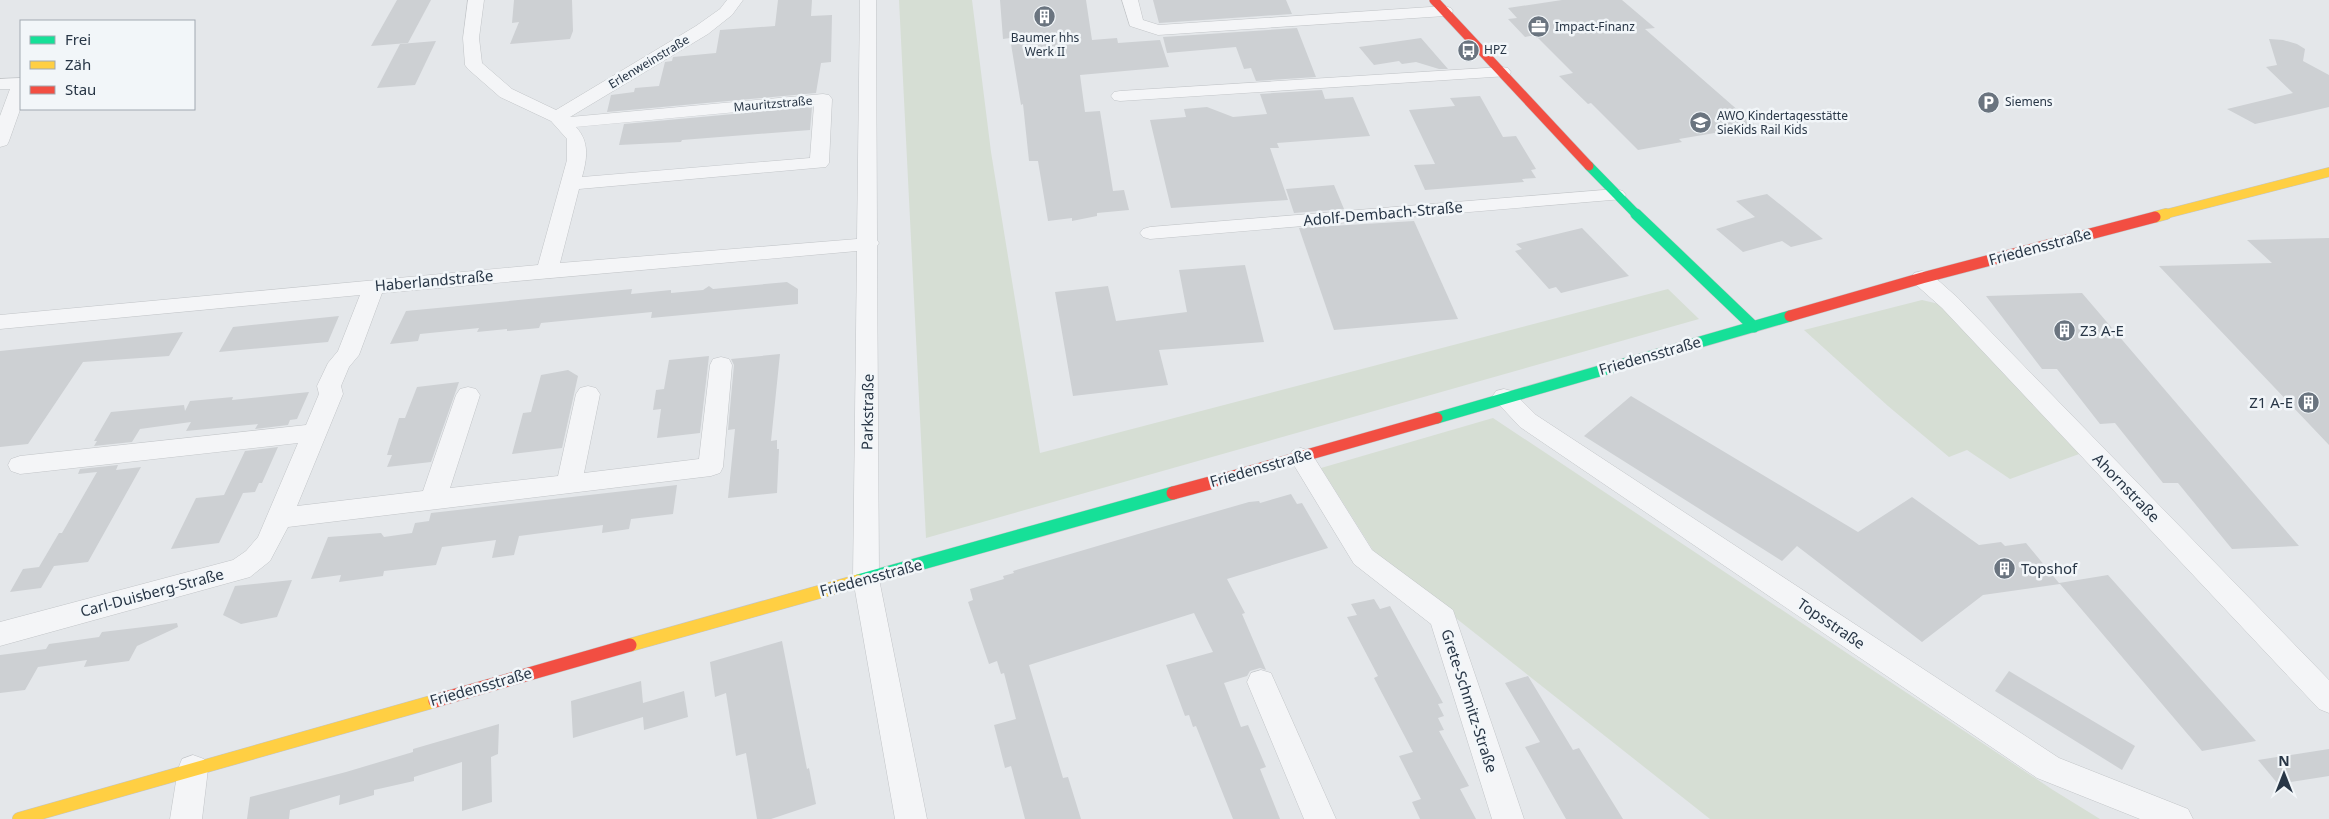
<svg xmlns="http://www.w3.org/2000/svg" width="2329" height="819" viewBox="0 0 2329 819" font-family="'Noto Sans',sans-serif">
<rect width="100%" height="100%" fill="#e4e7ea"/>
<g fill="#d6ded4">
<polygon points="899,0 972,0 991,152 1040,453 1668,289 1699,319 926,538"/>
<polygon points="1922,300 1939,304 2082,453 2010,479 1967,450 1949,457 1888,406 1804,330"/>
<polygon points="1493,418 2053,790 2100,819 1710,819 1376,555 1321,468"/>
</g>
<g fill="#cdd0d3">
<polygon points="397,0 431,0 408,43 371,46"/>
<polygon points="514,0 572,0 573,31 570,39 510,44 519,22 512,23"/>
<polygon points="778,0 812,0 811,16 832,15 831,62 821,63 816,93 607,112 611,95 634,92 635,88 659,86 665,62 672,61 673,57 716,53 720,30 775,26"/>
<polygon points="1000,0 1086,0 1092,40 1117,38 1118,43 1160,40 1169,67 1080,75 1085,112 1100,111 1113,191 1124,190 1129,210 1097,213 1097,216 1072,221 1072,218 1048,221 1038,161 1029,161 1023,104 1021,105 1010,38 1003,39"/>
<polygon points="1153,0 1286,0 1292,14 1159,23"/>
<polygon points="1562,0 1622,0 1655,28 1645,29 1756,126 1679,139 1682,142 1638,150 1591,103 1588,104 1559,76 1573,73 1535,35 1525,37 1508,19 1517,18 1508,8"/>
<polygon points="1297,28 1316,77 1256,81 1251,68 1244,69 1236,47 1167,53 1163,37"/>
<polygon points="1421,38 1448,69 1439,69 1416,62 1402,64 1399,61 1374,65 1359,47"/>
<polygon points="2269,39 2283,40 2297,44 2305,49 2303,61 2329,75 2329,107 2255,124 2227,109 2293,93 2266,67 2277,65"/>
<polygon points="436,41 415,85 377,88 400,44"/>
<polygon points="1322,90 1325,99 1353,97 1370,136 1277,143 1279,148 1270,148 1288,200 1171,208 1150,120 1186,117 1184,109 1207,107 1233,117 1267,114 1260,94"/>
<polygon points="1480,96 1503,137 1516,136 1536,169 1531,170 1536,178 1522,179 1524,182 1425,190 1414,165 1435,164 1409,110 1455,106 1450,98"/>
<polygon points="812,107 810,130 682,140 681,142 619,145 624,124"/>
<polygon points="1334,185 1344,209 1294,213 1286,189"/>
<polygon points="1767,194 1823,239 1791,247 1782,241 1743,252 1716,229 1755,217 1736,201"/>
<polygon points="1414,221 1458,319 1334,330 1299,228"/>
<polygon points="1582,228 1629,276 1561,293 1556,287 1549,289 1515,251 1522,249 1516,244"/>
<polygon points="2329,238 2329,445 2159,266 2272,263 2247,240"/>
<polygon points="1245,265 1264,342 1159,350 1168,385 1073,396 1055,292 1108,286 1116,321 1187,312 1179,270"/>
<polygon points="787,282 798,289 798,304 651,318 652,312 541,323 539,328 507,331 507,329 477,332 479,328 420,334 418,341 390,344 406,311 632,289 631,294 671,290 671,293 703,290 709,286 713,289"/>
<polygon points="2082,293 2243,481 2299,546 2232,549 2178,483 2163,483 2115,423 2100,424 2057,369 2042,369 1986,296"/>
<polygon points="339,316 328,342 219,352 233,327"/>
<polygon points="183,332 169,356 83,362 28,444 0,447 0,351"/>
<polygon points="780,354 771,441 777,440 777,449 779,449 777,493 728,498 735,429 728,430 734,365 731,359"/>
<polygon points="709,356 700,433 657,438 661,409 653,410 656,390 664,389 669,360"/>
<polygon points="568,370 578,376 562,448 512,454 523,413 531,412 541,375"/>
<polygon points="459,382 431,462 387,467 392,455 387,455 399,418 405,418 417,387"/>
<polygon points="309,392 297,419 290,420 288,425 255,429 258,424 186,431 191,422 140,429 132,442 94,446 97,441 94,441 111,412 184,405 185,411 190,401 233,397 232,400"/>
<polygon points="1631,396 1858,532 1912,497 1979,545 2001,542 2005,546 2026,543 2059,583 2108,575 2256,741 2202,751 2060,584 1983,595 1922,642 1797,546 1782,561 1584,436"/>
<polygon points="278,447 262,483 259,483 255,492 243,493 219,543 171,549 196,498 224,495 245,451"/>
<polygon points="118,465 116,470 141,467 88,562 54,566 41,588 10,592 23,569 39,567 59,533 62,533 97,472 78,474 80,469"/>
<polygon points="677,485 673,514 631,519 629,529 602,533 603,525 519,536 514,555 492,558 496,540 442,547 436,565 384,571 383,576 339,582 341,575 311,579 328,537 381,533 384,537 412,533 415,523 429,521 431,513"/>
<polygon points="1291,494 1297,504 1302,503 1328,548 1227,579 1245,613 1242,614 1266,670 1260,668 1250,671 1247,676 1224,683 1241,727 1248,725 1266,767 1260,769 1280,819 1233,819 1196,726 1193,727 1189,715 1185,716 1166,665 1213,652 1194,613 1029,665 1063,778 1068,777 1081,819 1025,819 1011,766 1005,768 994,725 1016,719 1004,673 1001,674 997,661 989,664 968,602 973,600 970,589 1004,579 1003,576 1014,573 1013,571 1162,527 1249,502 1259,501 1260,503"/>
<polygon points="292,580 277,617 241,624 223,615 235,586"/>
<polygon points="1374,599 1380,609 1390,606 1443,703 1438,704 1444,716 1438,718 1444,730 1439,731 1469,786 1460,789 1476,819 1420,819 1412,802 1421,799 1399,756 1413,752 1374,678 1378,676 1347,617 1357,615 1351,604"/>
<polygon points="177,623 178,627 137,646 129,661 84,667 87,660 38,667 25,690 0,693 0,655 46,649 49,644 99,637 102,632"/>
<polygon points="782,641 807,769 809,768 816,804 771,819 757,819 746,753 736,756 726,693 715,697 710,662"/>
<polygon points="2009,671 2135,746 2122,770 1995,691"/>
<polygon points="1528,676 1573,750 1579,748 1623,819 1566,819 1525,747 1540,742 1505,683"/>
<polygon points="641,681 643,703 684,691 688,717 644,730 643,717 573,738 571,701"/>
<polygon points="499,724 498,754 491,757 492,802 462,811 462,762 414,777 414,781 374,790 374,795 339,805 340,795 290,810 289,819 247,819 250,797 346,772 413,752 413,749"/>
<polygon points="2329,749 2329,776 2278,784 2258,760"/>
</g>
<g fill="none" stroke-linecap="round" stroke-linejoin="round">
<defs>
<g id="street">
<path d="M468,0H484L479,38L482,63L512,89L556,110L696,26L720,9L727,0H743L732,15L708,34L570,117L823,94L829,95L832,99L829,163L826,167L579,189L560,263L857,239L860,0H876L877,240L879,243L877,246L879,579L927,819H895L853,579L857,251L382,293L359,355L349,367L341,386L343,394L297,506L423,491L456,395L460,389L468,387L476,389L480,395L450,488L558,476L576,394L580,388L588,386L596,388L600,394L584,473L699,459L710,365L713,359L721,357L729,359L732,365L723,467L720,473L711,476L288,527L270,561L250,577L0,646V622L233,560L246,551L258,537L298,443L20,474L11,471L8,465L11,459L20,456L306,425L319,394L317,386L328,363L338,351L360,295L0,329V315L538,265L567,160V139L551,121L500,97L468,69L465,65L463,38ZM814,105L810,158L582,177C587,159 590,142 576,127Z"/>
<polygon points="1122,0 1138,0 1143,20 1159,25 1445,6 1451,8 1453,11 1451,14 1445,16 1158,35 1130,26"/>
<polygon points="1502,67 1508,68 1511,72 1508,76 1120,101 1114,100 1111,96 1114,92 1120,91"/>
<polygon points="21,78 21,107 9,141 7,145 0,147 0,116 10,89 0,89 0,79"/>
<polygon points="1616,189 1623,191 1626,195 1623,199 1150,239 1143,237 1140,233 1143,229 1150,227"/>
<polygon points="1922,271 1930,273 1958,298 2329,680 2329,713 2319,709 1942,308 1914,283 1911,278 1914,273"/>
<polygon points="1504,389 1512,391 1536,415 2059,758 2188,809 2193,819 2140,819 2037,778 1520,427 1492,397 1496,391"/>
<polygon points="1301,448 1310,451 1372,550 1453,610 1524,819 1492,819 1431,624 1354,564 1289,457 1292,451"/>
<polygon points="1261,670 1271,673 1336,819 1304,819 1247,682 1251,673"/>
<polygon points="193,755 204,759 208,769 202,819 170,819 178,769 182,759"/>
</g>
<polyline id="fast-far2" points="1589,166 1637,215"/>
<g id="fast-far1">
<polyline points="1636,214 1754,327"/>
<polyline points="1437,418 1790,316"/>
</g>
<polyline id="fast" points="858,581 1173,493"/>
<polyline id="slow-far2" points="2162,215 2329,172"/>
<polyline id="slow-far1" points="2155,217 2166,214"/>
<g id="slow">
<polyline points="630,645 858,581"/>
<polyline points="19,819 435,701"/>
</g>
<polyline id="jam-far2" points="1434,0 1589,166"/>
<g id="jam-far1">
<polyline points="1790,316 1922,278 2155,217"/>
<polyline points="1205,484 1437,418"/>
</g>
<g id="jam">
<polyline points="1173,493 1210,483"/>
<polyline points="435,701 630,645"/>
</g>
</defs>
<use href="#street" stroke="#c2c5c8" stroke-width="1"/>
<use href="#fast-far2" stroke="#c2c5c8" stroke-width="10"/>
<use href="#fast-far1" stroke="#c2c5c8" stroke-width="12"/>
<use href="#fast" stroke="#c2c5c8" stroke-width="14"/>
<use href="#slow-far2" stroke="#c2c5c8" stroke-width="10"/>
<use href="#slow-far1" stroke="#c2c5c8" stroke-width="12"/>
<use href="#slow" stroke="#c2c5c8" stroke-width="14"/>
<use href="#jam-far2" stroke="#c2c5c8" stroke-width="10"/>
<use href="#jam-far1" stroke="#c2c5c8" stroke-width="12"/>
<use href="#jam" stroke="#c2c5c8" stroke-width="14"/>
<use href="#street" fill="#f4f5f7" fill-rule="evenodd"/>
<use href="#fast-far2" stroke="#16e098" stroke-width="9"/>
<use href="#fast-far1" stroke="#16e098" stroke-width="11"/>
<use href="#fast" stroke="#16e098" stroke-width="13"/>
<use href="#slow-far2" stroke="#ffcf43" stroke-width="9"/>
<use href="#slow-far1" stroke="#ffcf43" stroke-width="11"/>
<use href="#slow" stroke="#ffcf43" stroke-width="13"/>
<use href="#jam-far2" stroke="#f24e42" stroke-width="9"/>
<use href="#jam-far1" stroke="#f24e42" stroke-width="11"/>
<use href="#jam" stroke="#f24e42" stroke-width="13"/>
</g>
<defs>
<symbol id="building-disc" viewBox="-11 -11 22 22"><circle r="9.5" fill="#6a747f" stroke="#f2f6f9"/><path d="M-4-6H4V6H1V3H-1V6H-4ZM-2.5-4.3h1.7v1.8h-1.7ZM.8-4.3h1.7v1.8H.8ZM-2.5-1h1.7V.8h-1.7ZM.8-1h1.7V.8H.8Z" fill="#fff"/></symbol>
<symbol id="office-disc" viewBox="-11 -11 22 22"><circle r="9.5" fill="#6a747f" stroke="#f2f6f9"/><path d="M-6-3h4V-5.5h4V-3h4V5H-6ZM-1-4.5V-3h2v-1.5ZM-6 0V1H6V0Z" fill="#fff"/></symbol>
<symbol id="bus-disc" viewBox="-11 -11 22 22"><circle r="9.5" fill="#6a747f" stroke="#f2f6f9"/><path d="M-5-6H5V4H4V6H2V4H-2V6H-4V4H-5ZM-3.5-4V0h7V-4ZM-3.5 1.2v1.5H-2V1.2ZM2 1.2v1.5H3.5V1.2Z" fill="#fff"/></symbol>
<symbol id="parking-disc" viewBox="-11 -11 22 22"><circle r="9.5" fill="#6a747f" stroke="#f2f6f9"/><path d="M-3.5-5.5H1a3.5 3.5 0 0 1 0 7H-1V5.5H-3.5ZM-1-3.4V-.6H.8a1.4 1.4 0 0 0 0-2.8Z" fill="#fff"/></symbol>
<symbol id="school-disc" viewBox="-11 -11 22 22"><circle r="9.5" fill="#6a747f" stroke="#f2f6f9"/><path d="M0-5L7-2L0 1L-7-2ZM-4 1L0 2.5L4 1V4Q0 6-4 4Z" fill="#fff"/></symbol>
</defs>
<g fill-rule="evenodd">
<use href="#building-disc" x="1032" y="4" width="25" height="25"/>
<use href="#office-disc" x="1526" y="14" width="25" height="25"/>
<use href="#bus-disc" x="1456" y="38" width="25" height="25"/>
<use href="#parking-disc" x="1976" y="90" width="25" height="25"/>
<use href="#school-disc" x="1688" y="110" width="25" height="25"/>
<use href="#building-disc" x="2052" y="318" width="25" height="25"/>
<use href="#building-disc" x="2296" y="390" width="25" height="25"/>
<use href="#building-disc" x="1992" y="556" width="25" height="25"/>
</g>
<g text-anchor="middle" stroke-width="5" stroke-linejoin="round" paint-order="stroke">
<g font-size="12" fill="#283646" stroke="#f2f6f9" text-anchor="start">
<text x="1555" y="31">Impact-Finanz</text>
<text x="1045" y="42" text-anchor="middle">Baumer hhs<tspan x="1045" dy="14">Werk II</tspan></text>
<text x="1484" y="54">HPZ</text>
<text x="2005" y="106">Siemens</text>
<text x="1717" y="120">AWO Kindertagesstätte<tspan x="1717" dy="14">SieKids Rail Kids</tspan></text>
</g>
<g font-size="12" fill="#283646" stroke="#f2f6f9">
<text transform="translate(649 62) rotate(-31)" y="4">Erlenweinstraße</text>
<text transform="translate(773 104) rotate(-5)" y="4">Mauritzstraße</text>
</g>
<g font-size="15" fill="#283646" stroke="#f2f6f9">
<text transform="translate(1383 214) rotate(-5)" y="5">Adolf-Dembach-Straße</text>
<text transform="translate(2040 247) rotate(-15)" y="5">Friedensstraße</text>
<text transform="translate(434 281) rotate(-5)" y="5">Haberlandstraße</text>
<text transform="translate(1650 356) rotate(-16)" y="5">Friedensstraße</text>
<text transform="translate(868 412) rotate(-89)" y="5">Parkstraße</text>
<text transform="translate(1261 468) rotate(-16)" y="5">Friedensstraße</text>
<text transform="translate(2126 488) rotate(46)" y="5">Ahornstraße</text>
<text transform="translate(871 578) rotate(-15)" y="5">Friedensstraße</text>
<text transform="translate(152 593) rotate(-15)" y="5">Carl-Duisberg-Straße</text>
<text transform="translate(1831 624) rotate(34)" y="5">Topsstraße</text>
<text transform="translate(481 687) rotate(-16)" y="5">Friedensstraße</text>
<text transform="translate(1469 701) rotate(72)" y="5">Grete-Schmitz-Straße</text>
</g>
<g font-size="15" fill="#283646" stroke="#f2f6f9" text-anchor="start">
<text x="2080" y="336">Z3 A-E</text>
<text x="2293" y="408" text-anchor="end">Z1 A-E</text>
<text x="2021" y="574">Topshof</text>
</g>
</g>
<rect x="20" y="20" width="175" height="90" fill="#f2f6f9" stroke="#a1a9b1"/>
<rect x="30" y="36" width="25" height="8" fill="#16e098" stroke="#a1a9b1"/>
<text x="65" y="45" font-size="15" fill="#283646">Frei</text>
<rect x="30" y="61" width="25" height="8" fill="#ffcf43" stroke="#a1a9b1"/>
<text x="65" y="70" font-size="15" fill="#283646">Zäh</text>
<rect x="30" y="86" width="25" height="8" fill="#f24e42" stroke="#a1a9b1"/>
<text x="65" y="95" font-size="15" fill="#283646">Stau</text>
<g transform="translate(2284 774)" stroke="#f2f6f9" stroke-width="4" paint-order="stroke">
<path d="M0-4L9 19L0 12L-9 19Z" fill="#283646"/>
<text y="-8" font-size="14" font-weight="bold" text-anchor="middle" fill="#283646">N</text>
</g>
</svg>
